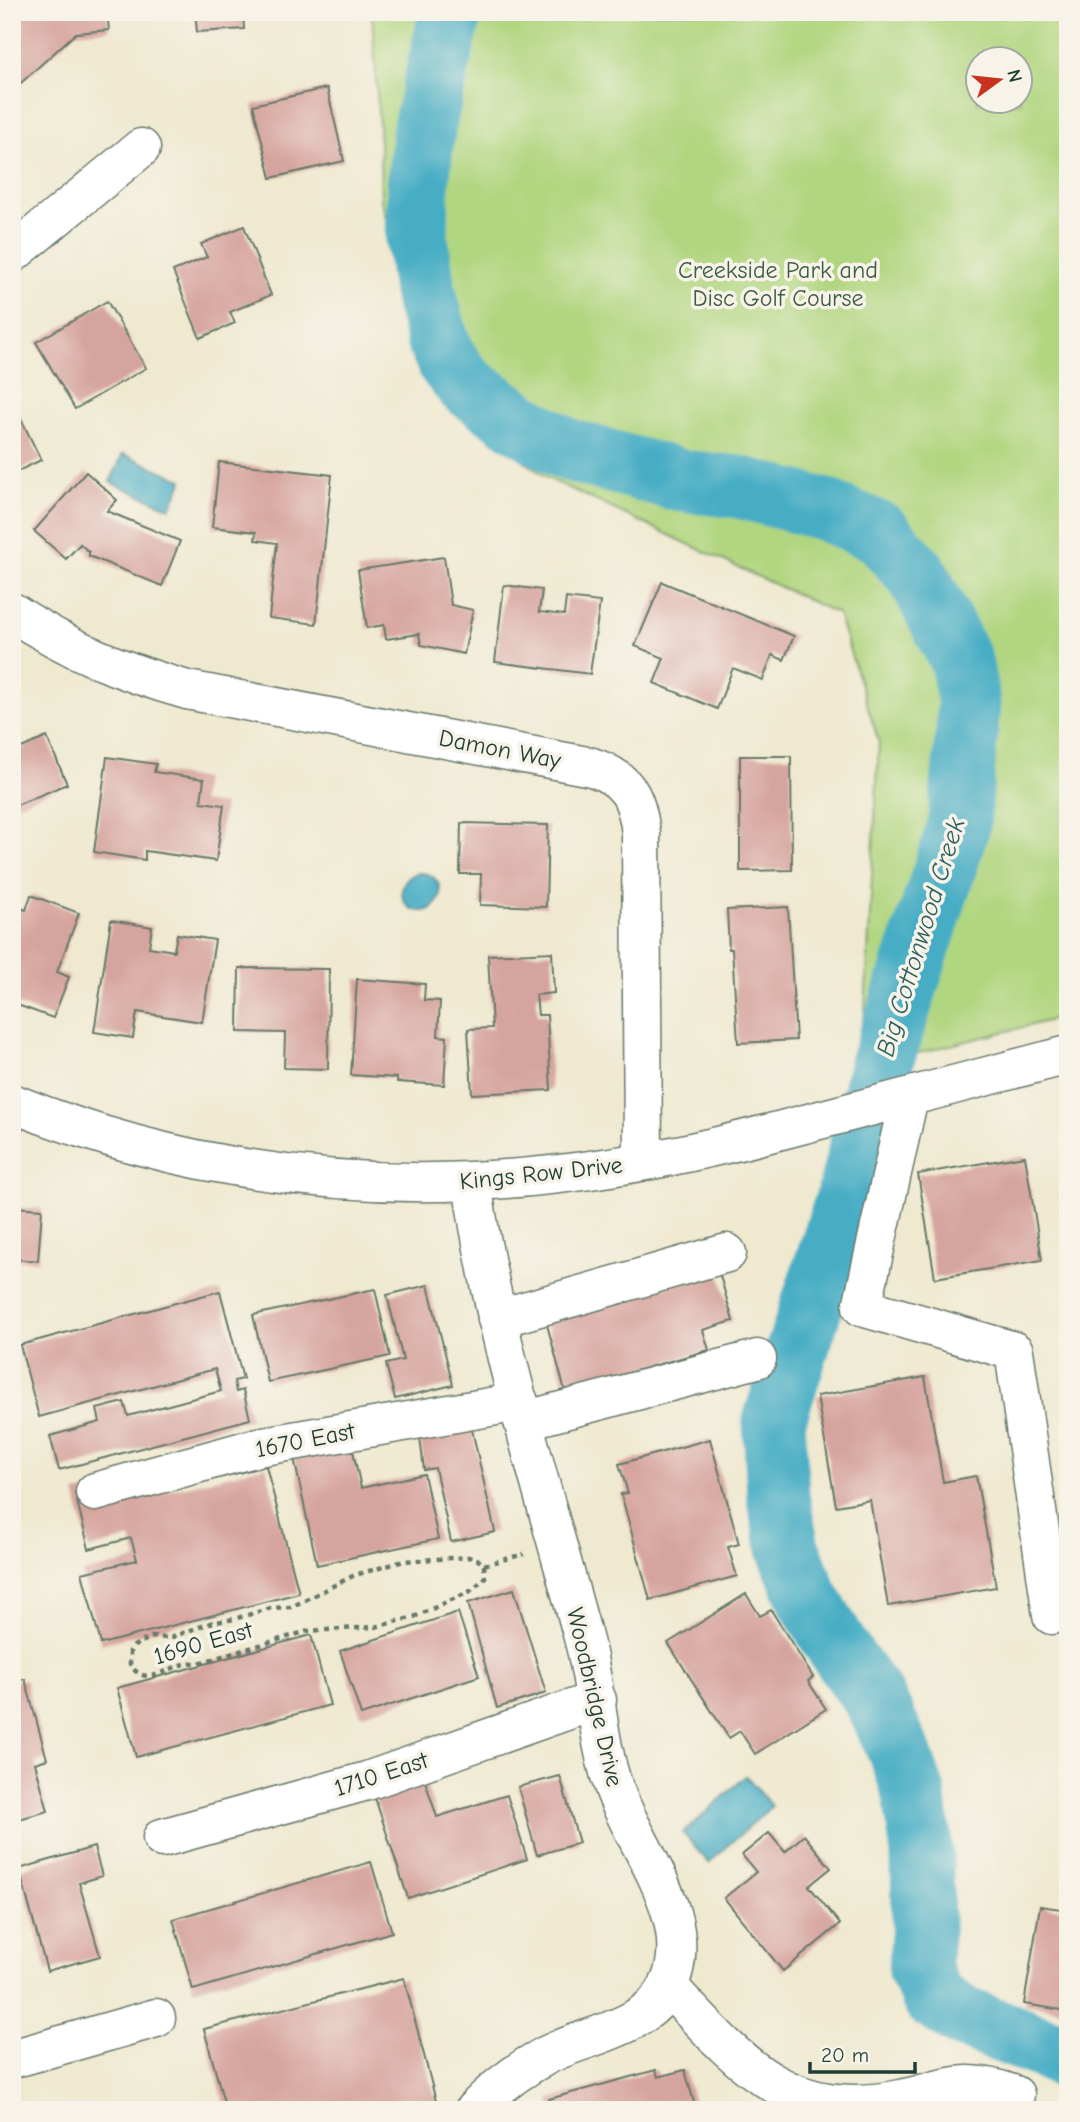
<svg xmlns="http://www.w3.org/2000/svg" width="1080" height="2122" viewBox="0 0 1080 2122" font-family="'Comic Neue',sans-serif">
<rect width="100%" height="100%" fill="#f7f3e8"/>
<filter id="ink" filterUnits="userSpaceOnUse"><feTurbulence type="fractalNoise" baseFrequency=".0143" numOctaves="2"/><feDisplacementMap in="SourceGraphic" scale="14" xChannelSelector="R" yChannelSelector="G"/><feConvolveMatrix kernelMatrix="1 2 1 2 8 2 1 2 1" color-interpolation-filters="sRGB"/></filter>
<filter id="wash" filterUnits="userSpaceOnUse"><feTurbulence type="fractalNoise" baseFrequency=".00686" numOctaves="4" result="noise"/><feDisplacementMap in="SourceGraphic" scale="28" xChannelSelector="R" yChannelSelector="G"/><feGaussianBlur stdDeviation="1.57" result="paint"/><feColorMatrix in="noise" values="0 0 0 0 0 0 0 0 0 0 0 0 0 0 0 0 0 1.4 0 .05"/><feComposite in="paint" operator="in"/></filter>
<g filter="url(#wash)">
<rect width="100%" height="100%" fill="#efe9d0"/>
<path fill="#b1d680" stroke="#688a5a" stroke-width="2" fill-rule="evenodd" d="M372,12H1068V1016L862,1067L879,742L838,614L547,478L432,391L381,200L380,144ZM978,60H1020V102H978Z"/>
<g fill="#46adc5" stroke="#32757c" stroke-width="2">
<polygon points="123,454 183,480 170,508 110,482"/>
<circle cx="421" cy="892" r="19"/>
<polygon points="746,1776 772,1806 709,1863 683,1833"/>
</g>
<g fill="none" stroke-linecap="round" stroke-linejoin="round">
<polyline stroke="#46adc5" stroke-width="63" points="451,12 424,128 418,183 417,239 424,290 438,341 449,364 466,385 519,422 568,450 682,481 739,487 823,509 880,533 917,574 961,661 969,703 959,825 880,1068 849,1192 774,1421 778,1497 788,1548 807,1596 840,1652 875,1700 900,1753 914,1793 922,1853 923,1927 919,1970 934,1999 964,2018 1043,2047 1068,2059"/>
</g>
<g id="blocks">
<g fill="#d6a49e">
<polygon points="14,12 107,12 109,30 76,33 12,91 12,29 21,20"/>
<polygon points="195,12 243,12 244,29 197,32"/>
<polygon points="327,88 344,161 271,178 253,105"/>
<polygon points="244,226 271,295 230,312 235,323 200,338 173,271 207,257 201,244"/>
<polygon points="107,301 146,368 75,409 36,342"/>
<polygon points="12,400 41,460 12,474"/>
<polygon points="219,462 332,475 316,624 269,618 277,543 255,540 256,532 212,527"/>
<polygon points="86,472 117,500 107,511 180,541 162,586 89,556 89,552 80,544 66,559 34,531"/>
<polygon points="444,557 451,605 473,610 464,654 421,645 419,634 386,639 384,625 367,628 358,570"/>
<polygon points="662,582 794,636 784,660 772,655 763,680 733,668 717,709 654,683 664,658 635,646"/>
<polygon points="504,585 542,590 539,612 564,615 566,598 600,602 590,674 495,662"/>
<polygon points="47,737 67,784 12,807 12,752"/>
<polygon points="740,756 791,756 792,870 740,871"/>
<polygon points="107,757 156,764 154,772 204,779 201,802 224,805 216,861 145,851 145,860 94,852"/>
<polygon points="461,823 548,825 546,907 480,905 481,874 460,874"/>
<polygon points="31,895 79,913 57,972 69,977 53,1018 12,1003 12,905 26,910"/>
<polygon points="788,907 796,1040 738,1043 732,949 729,949 727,910"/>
<polygon points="111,920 152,927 149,947 174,951 177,934 215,940 202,1022 137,1012 133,1038 94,1032"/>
<polygon points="552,952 554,993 536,995 538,1015 547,1015 551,1090 472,1094 468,1029 492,1028 488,955"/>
<polygon points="239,968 329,969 328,1069 284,1068 285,1033 238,1032"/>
<polygon points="357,979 425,984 424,1000 440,1001 438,1036 447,1037 444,1085 397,1082 397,1078 351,1075"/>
<polygon points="1025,1156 1042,1260 935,1278 918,1174"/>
<polygon points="12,1207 42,1209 38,1261 12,1259"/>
<polygon points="719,1272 733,1321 703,1330 709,1350 565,1391 546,1321"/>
<polygon points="428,1285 453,1385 395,1399 386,1364 403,1360 387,1295"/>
<polygon points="375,1289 390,1356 268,1382 253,1315"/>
<polygon points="220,1291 243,1379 234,1381 236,1392 243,1390 250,1419 59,1470 50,1436 100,1422 97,1409 124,1402 128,1416 221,1391 215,1369 39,1417 20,1345"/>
<polygon points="925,1377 943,1482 976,1476 996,1587 888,1606 870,1500 836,1506 817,1396"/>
<polygon points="471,1425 495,1532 451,1542 435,1468 424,1470 420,1437"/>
<polygon points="710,1439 739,1544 728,1547 737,1576 650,1600 621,1494 628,1493 619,1464"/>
<polygon points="352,1446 361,1488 424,1474 438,1539 317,1565 294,1458"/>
<polygon points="266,1466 299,1593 101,1644 82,1573 137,1560 131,1538 89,1549 75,1493 91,1490 95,1509"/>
<polygon points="514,1589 546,1693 497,1708 468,1603"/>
<polygon points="746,1594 760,1616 771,1610 813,1677 808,1681 826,1709 755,1754 740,1731 729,1738 668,1643"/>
<polygon points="458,1612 479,1676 361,1715 340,1651"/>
<polygon points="311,1635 330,1705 136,1757 117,1688"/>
<polygon points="25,1679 47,1759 35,1763 48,1811 12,1821 12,1682"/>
<polygon points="560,1776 579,1843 537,1855 518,1787"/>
<polygon points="425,1781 437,1817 507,1795 527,1859 408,1898 375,1798"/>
<polygon points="769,1833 785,1852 804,1835 831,1868 809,1886 840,1924 783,1971 724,1898 756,1872 742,1855"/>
<polygon points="94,1847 102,1876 79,1883 100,1956 47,1971 19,1869"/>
<polygon points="371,1862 392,1932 193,1990 173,1919"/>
<polygon points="1040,1906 1068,1910 1068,2011 1024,2004"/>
<polygon points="404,1978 437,2105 419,2110 226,2110 204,2029"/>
<polygon points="656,2070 658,2077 685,2070 696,2110 552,2110 549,2099"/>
</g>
</g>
</g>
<g filter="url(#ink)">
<use href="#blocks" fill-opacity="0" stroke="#68796b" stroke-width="2"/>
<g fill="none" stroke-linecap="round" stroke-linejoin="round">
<defs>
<g id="minor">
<polyline points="12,254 141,148"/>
<path d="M12,612C70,650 120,671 187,690L592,767C628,779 637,798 641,834L643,1161"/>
<polyline points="909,1097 862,1307 1014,1351 1052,1615"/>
<path d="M12,1103C203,1180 401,1199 604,1168C681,1157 756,1137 831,1117C910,1096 989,1076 1068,1055"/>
<path d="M472,1182C494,1338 543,1489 584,1641C597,1689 597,1741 614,1788C635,1847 698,1920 669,1984C648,2029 586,2035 547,2055C520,2069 495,2088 474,2110"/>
<polyline points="497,1319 727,1253"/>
<polyline points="523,1421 757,1359"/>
<polyline points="95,1492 258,1447 519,1402"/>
<polyline points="162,1838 367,1781 597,1700"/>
<path d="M668,1986C739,2062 786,2122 901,2099C950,2088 965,2076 1015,2095"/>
<polyline points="12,2059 156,2018"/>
</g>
</defs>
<use href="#minor" stroke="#68796b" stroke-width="41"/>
<path stroke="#68796b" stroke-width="4.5" stroke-dasharray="5 5" stroke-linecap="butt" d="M484,1565L485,1578L469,1592L414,1617L375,1627L308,1631L199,1663C193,1663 187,1663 181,1665C162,1671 144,1687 130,1664V1651L134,1646L151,1637L170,1638L210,1623L234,1619L271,1608L291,1607L355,1575L404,1561L468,1557L477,1559L484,1565L524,1554"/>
<use href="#minor" stroke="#fff" stroke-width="38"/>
</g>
</g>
<g text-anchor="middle" stroke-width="7" stroke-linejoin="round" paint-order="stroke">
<g font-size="24" fill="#3c5c43" stroke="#f7f3e8">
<text x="778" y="278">Creekside Park and<tspan x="778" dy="28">Disc Golf Course</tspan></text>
</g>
<g font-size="24" fill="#1f3d34" stroke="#f7f3e8">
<text transform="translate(500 749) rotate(11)" y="8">Damon Way</text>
<text transform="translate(541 1173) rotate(-6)" y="8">Kings Row Drive</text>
<text transform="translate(305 1440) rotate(-11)" y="8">1670 East</text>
<text transform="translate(203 1643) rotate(-16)" y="8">1690 East</text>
<text transform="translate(595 1697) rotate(77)" y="8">Woodbridge Drive</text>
<text transform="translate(381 1774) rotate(-18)" y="8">1710 East</text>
</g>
<g font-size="26" font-style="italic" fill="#2b5f60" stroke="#f7f3e8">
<text transform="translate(920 937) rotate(-73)" y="9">Big Cottonwood Creek</text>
</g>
</g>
<rect width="1080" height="2122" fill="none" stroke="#f7f3e8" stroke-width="42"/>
<g transform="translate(999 80) rotate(75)"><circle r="33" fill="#f7f3e8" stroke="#a1aaa0" stroke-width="2"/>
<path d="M0-5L12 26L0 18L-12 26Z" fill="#c8321e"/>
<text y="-10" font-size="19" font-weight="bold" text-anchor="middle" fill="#1f3d34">N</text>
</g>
<path d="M810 2062v10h105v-10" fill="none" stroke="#1f3d34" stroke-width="3.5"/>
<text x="821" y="2062" font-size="21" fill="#1f3d34" stroke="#f7f3e8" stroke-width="5" paint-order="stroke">20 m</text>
</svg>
